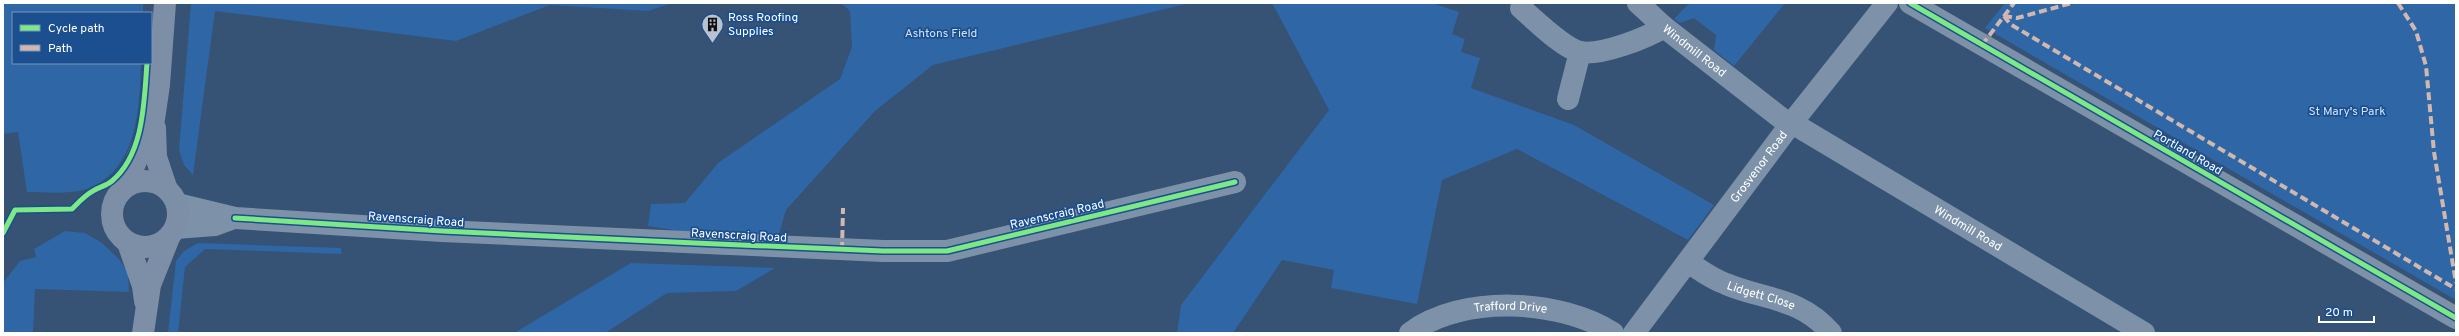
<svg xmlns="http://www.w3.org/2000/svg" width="2459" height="336" viewBox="0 0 2459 336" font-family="Overpass,sans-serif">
<rect width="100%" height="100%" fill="#365274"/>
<g fill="#2f66a5">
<path d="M3,3H143V13H13V63H141C140,112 136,178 79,191C63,194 43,192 27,192L18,132L3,134Z"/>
<polygon points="191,3 672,3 648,11 550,5 456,41 215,11 193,175 184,165 179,150"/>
<polygon points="841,3 1190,3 933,65 875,111 786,210 778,237 692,233 648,226 651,204 685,203 718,163 840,79 852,47 850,11"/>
<polygon points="1272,3 1432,3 1459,12 1452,34 1465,39 1461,52 1480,58 1471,88 1574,125 1714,205 1688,240 1517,149 1442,180 1417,304 1331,288 1334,270 1282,260 1233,333 1177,333 1181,305 1329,110"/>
<polygon points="1689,3 1785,3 1734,66 1714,50 1716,35 1694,18 1680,23 1674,19"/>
<polygon points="2005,3 2456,3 2456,300 1985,28"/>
<polygon points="65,231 85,233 102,243 119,259 128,273 129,292 35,289 33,333 3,333 3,283 20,261 36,257 34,249"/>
<polygon points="198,243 341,248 342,254 205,249 185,267 178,333 168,333 176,261 184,251"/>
<polygon points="631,263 775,268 736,291 667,293 605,333 514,333"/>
</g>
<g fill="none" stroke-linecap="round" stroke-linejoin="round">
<g stroke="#7d92a8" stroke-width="22">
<path id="s1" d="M1638,3L1664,27L1790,125"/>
<polyline points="1910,3 2456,318"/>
<path d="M1521,8C1535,20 1563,48 1580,52C1600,56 1647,38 1664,27"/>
<polyline points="1568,99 1580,52"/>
<path id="s2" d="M1792,123L2144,333"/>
<polyline points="177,204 235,218 442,231 883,251 947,251 1235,182"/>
<polyline points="175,228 215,225 234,218"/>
<path id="s3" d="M1688,262C1700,270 1712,279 1726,284C1764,300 1800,297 1831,333"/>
<path id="s4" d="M1410,333C1462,294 1560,299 1613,333"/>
<path id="s5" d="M1634,333L1790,125L1887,3"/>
</g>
<g stroke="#7d8ea7" stroke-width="22">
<polyline points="155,128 156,157 166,187"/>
<circle cx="145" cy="214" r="33"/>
<polyline points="125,187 154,119 159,85 165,3"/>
<polyline points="128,243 143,286 145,301"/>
<polyline points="143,333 150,285 170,235"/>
</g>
<g stroke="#d1b7ad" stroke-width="4" stroke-dasharray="8 4" stroke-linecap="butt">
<polyline points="2398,3 2416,31 2426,66 2434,152 2456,283"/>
<polyline points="2004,16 2010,24 2456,289"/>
<polyline points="2004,16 2017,18 2072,3"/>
<polyline points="1982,45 2014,3"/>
<polyline points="842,250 843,208"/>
</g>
<defs>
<g id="cycleway">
<polyline points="1910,3 2456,318"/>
<polyline points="235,218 442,231 695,243 883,251 947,251 1235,182"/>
<path d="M3,233L15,210L72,209C78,203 85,195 93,191C99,187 106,186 112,181C144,154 144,102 147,63"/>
</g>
</defs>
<use href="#cycleway" stroke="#1b4f8f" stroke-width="8"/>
<use href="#cycleway" stroke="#7ce984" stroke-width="5"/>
</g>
<defs>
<symbol id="building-pin" viewBox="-11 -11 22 30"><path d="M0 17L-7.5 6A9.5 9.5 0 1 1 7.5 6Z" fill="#b9c2ce" stroke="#1b4f8f"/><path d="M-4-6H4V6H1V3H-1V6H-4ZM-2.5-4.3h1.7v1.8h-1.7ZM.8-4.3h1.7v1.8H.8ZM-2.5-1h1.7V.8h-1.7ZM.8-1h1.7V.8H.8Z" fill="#111"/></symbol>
</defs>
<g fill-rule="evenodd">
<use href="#building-pin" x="700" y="12" width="25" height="34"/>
</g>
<g text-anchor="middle" stroke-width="3.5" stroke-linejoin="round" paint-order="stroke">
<g font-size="12" fill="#fff" stroke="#1b4f8f" text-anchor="start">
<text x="728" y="21">Ross Roofing<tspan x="728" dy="14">Supplies</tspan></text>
</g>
<g font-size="12" fill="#cfe3fa" stroke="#1b4f8f">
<text x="941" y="37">Ashtons Field</text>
<text x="2347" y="115">St Mary's Park</text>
</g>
<g font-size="12" fill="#fff" stroke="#1b4f8f">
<text dy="4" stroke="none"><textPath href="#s1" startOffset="74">Windmill Road</textPath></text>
<text transform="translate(2188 152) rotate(30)" y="4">Portland Road</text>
<text dy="4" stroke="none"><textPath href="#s5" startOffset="208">Grosvenor Road</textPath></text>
<text transform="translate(1057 214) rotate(-13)" y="4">Ravenscraig Road</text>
<text transform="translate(416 219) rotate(4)" y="4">Ravenscraig Road</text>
<text dy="4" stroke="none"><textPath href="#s2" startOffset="205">Windmill Road</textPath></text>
<text transform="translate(739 235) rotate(3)" y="4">Ravenscraig Road</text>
<text dy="4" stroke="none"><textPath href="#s3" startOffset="81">Lidgett Close</textPath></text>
<text dy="4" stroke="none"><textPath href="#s4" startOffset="106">Trafford Drive</textPath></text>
</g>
</g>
<rect width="2459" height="336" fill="none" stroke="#ffffff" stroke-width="8"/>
<rect x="12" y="12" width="140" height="52" fill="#1b4f8f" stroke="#7695bc"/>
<rect x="20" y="25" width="20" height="6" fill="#7ce984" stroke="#7695bc"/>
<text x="48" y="32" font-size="12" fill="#ffffff">Cycle path</text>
<rect x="20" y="45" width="20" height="6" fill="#d1b7ad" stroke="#7695bc"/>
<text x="48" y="52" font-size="12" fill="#ffffff">Path</text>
<path d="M2319 316v6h55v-6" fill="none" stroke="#ffffff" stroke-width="2"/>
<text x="2325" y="316" font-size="12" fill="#ffffff" stroke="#1b4f8f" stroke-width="3" paint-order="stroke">20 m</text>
</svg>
